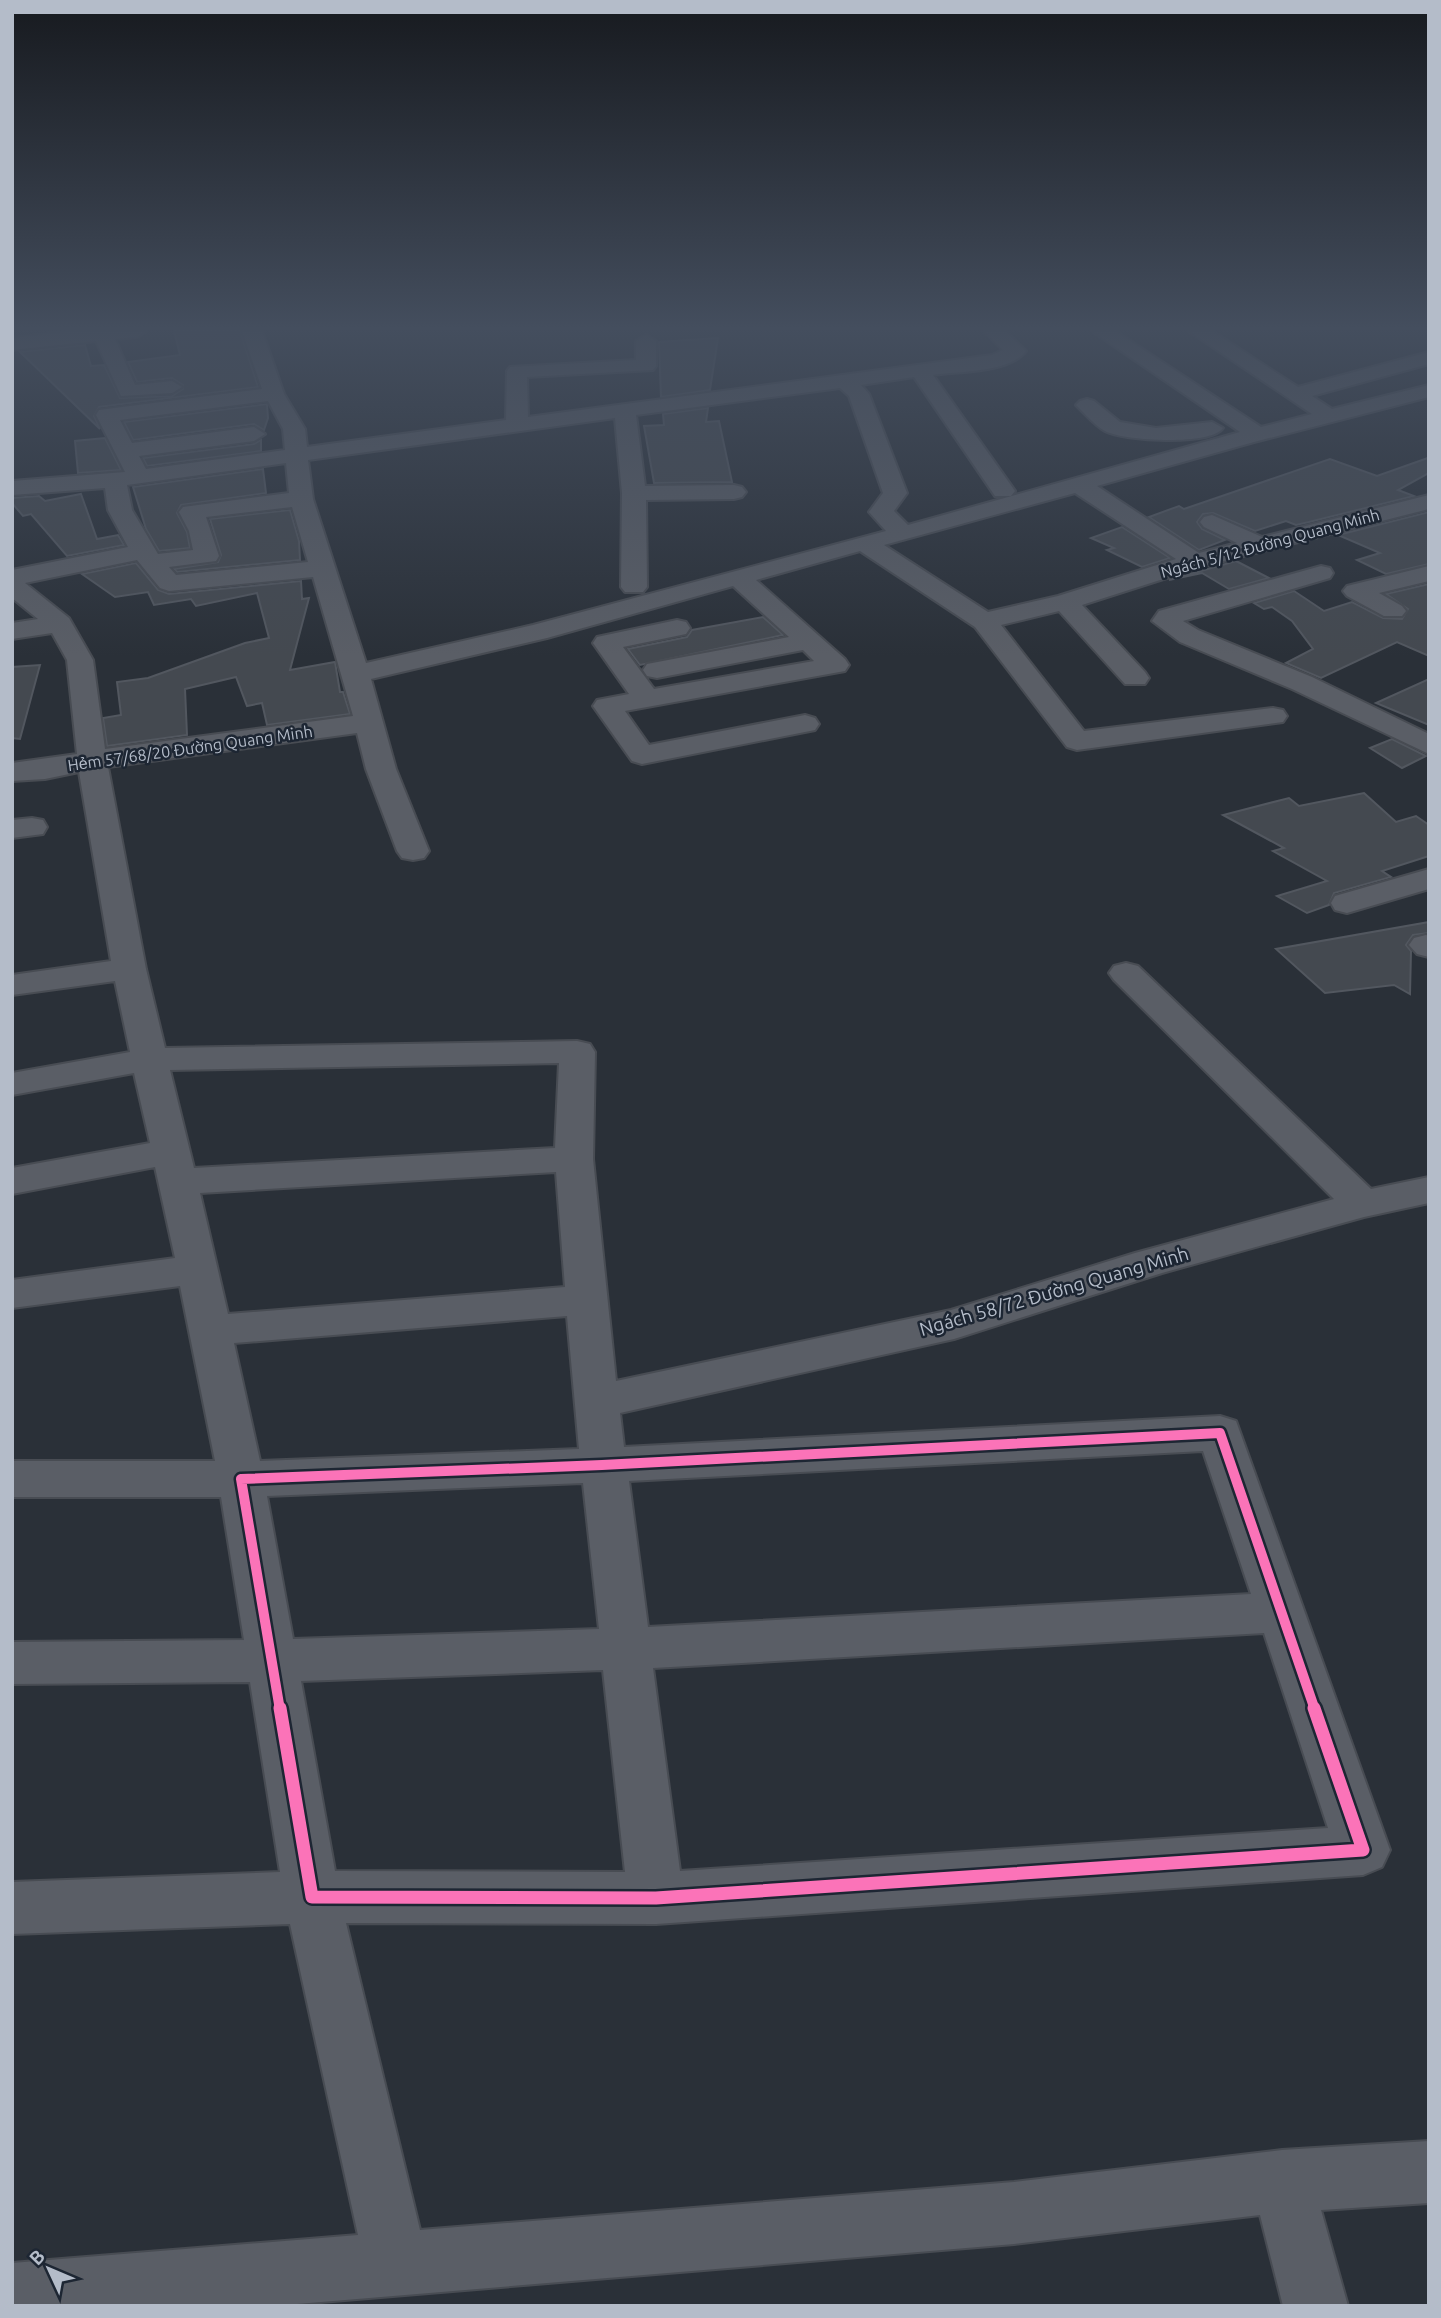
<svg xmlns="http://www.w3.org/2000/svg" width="1441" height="2318" viewBox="0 0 1441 2318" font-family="Ubuntu,sans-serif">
<rect width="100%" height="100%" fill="#2a3038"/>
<g fill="#444950" stroke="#52575f" stroke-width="2">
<polygon points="174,331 240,331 258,387 99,407 94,416 100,429 20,352 85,345 91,366 104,365 120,398 172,396 183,389 183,385 172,378 137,382 128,362 180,355"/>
<polygon points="718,338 710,390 661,397 659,342"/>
<polygon points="267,404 268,418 264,430 254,424 133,440 124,422"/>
<polygon points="708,408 706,422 719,421 732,482 654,483 644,426 664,425 663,414"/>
<polygon points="105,438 121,470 78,473 75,441"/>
<polygon points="261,440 261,451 147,466 143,458 254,444"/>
<polygon points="1428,458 1429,473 1398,490 1414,496 1309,522 1296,525 1286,521 1255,531 1213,513 1203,514 1197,522 1202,529 1225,540 1199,550 1149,517 1179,506 1184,509 1330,459 1377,476"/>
<polygon points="263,469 266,493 181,505 177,513 187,532 190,548 159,551 146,529 133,487"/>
<polygon points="81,494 97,539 118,535 124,545 67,556 31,514 23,516 12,503 12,498 39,496 45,501"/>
<polygon points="290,510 299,541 300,560 177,572 174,569 218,562 221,555 210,519"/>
<polygon points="1429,512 1429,564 1386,574 1357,560 1380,553 1338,535"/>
<polygon points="1122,527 1170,558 1142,567 1107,550 1114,548 1091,538"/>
<polygon points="1236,561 1269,578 1229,589 1202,573 1169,580"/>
<polygon points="136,563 158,590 169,594 301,581 302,599 309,598 290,670 335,662 340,692 343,692 350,714 267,725 262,703 247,706 236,677 185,689 187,735 107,746 103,718 121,715 117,682 148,678 245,643 269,638 257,593 196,606 191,599 154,605 148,592 115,597 82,574"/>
<polygon points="1429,584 1429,656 1397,642 1321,678 1286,663 1313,649 1292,621 1272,607 1264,609 1254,603 1294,591 1324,611 1352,602 1383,618 1402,619 1408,609 1386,594"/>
<polygon points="763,617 783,635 640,665 628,649 687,637 692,630"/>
<polygon points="40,665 20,739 12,738 12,667"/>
<polygon points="1429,679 1429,725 1376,703"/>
<polygon points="1392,739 1426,756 1402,768 1370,748"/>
<polygon points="1364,793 1396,822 1416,816 1429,825 1429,856 1382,871 1391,877 1334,893 1329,905 1307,913 1277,896 1327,881 1273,851 1284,848 1223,815 1289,798 1299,806"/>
<polygon points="1429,922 1429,933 1413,935 1406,945 1411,951 1410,994 1394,985 1325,993 1276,949"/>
</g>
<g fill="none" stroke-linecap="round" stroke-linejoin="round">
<defs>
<g id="minor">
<polygon points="76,331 146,331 137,337 115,339 135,385 172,381 182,387 172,393 121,396 96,341 12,350 12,338"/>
<path d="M242,331H262L284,394L305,429L307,447L506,420L507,371L510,367L636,360V341L646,335L656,341V366L653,370L527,377L528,417L992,355L1003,350L984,331H1005L1026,351C1009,373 959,371 933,375L1015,491L1011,496H995L914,377L861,385L869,394L907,493L894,511L908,525L1240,432L1092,331H1115L1261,427L1312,414L1189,331H1212L1298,387L1429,352V364L1312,396L1332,409L1429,385V397L1254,442L1097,486L1199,553L1237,543L1204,527L1200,522L1204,517L1212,515L1262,537L1429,495V509L1204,566L1082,605L1145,672L1149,678L1145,684H1125L1059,611L1001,625L1084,731L1273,708L1283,710L1287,716L1283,722L1077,750L1067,747L975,627L860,551L756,580L845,659L849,665L845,671L625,711L649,745L805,715L815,718L819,724L815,730L642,764L632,761L593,706L597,700L629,694L593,643L597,637L677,620L686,622L690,628L686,634L623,647L654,689L814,661L803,650L657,678L647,676L643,670L647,664L789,637L733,586L547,638L371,679L396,769L429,851L424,858L413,860L402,858L397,851L366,769L357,733L108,767L146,969L165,1048L577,1041L590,1044L595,1052L593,1159L616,1381L951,1310L1135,1253L1334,1199L1114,980L1109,973L1114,966L1126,963L1138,966L1371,1189L1429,1177V1203L1364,1217L1162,1273L954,1339L620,1413L624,1447L1220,1416L1236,1421L1390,1850L1382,1867L1363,1875L656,1924L346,1923L420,2230L1014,2182L1282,2150L1429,2141V2203L1321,2210L1348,2306H1283L1260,2215L1014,2244L273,2306H12V2263L358,2235L290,1924L12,1934V1882L280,1872L250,1682L12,1684V1642L244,1640L221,1497H12V1461H215L180,1286L12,1308V1280L175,1258L155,1167L12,1194V1168L150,1143L134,1073L12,1095V1073L130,1052L115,981L12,995V975L111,961L79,772L45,779L12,781V763L77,754L67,660L52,633L12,639V623L38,619L12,598V570L128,547L108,510L105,488L12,495V481L125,472L96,415L99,410L262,389ZM840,388L849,396L883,493L869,512L886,531L533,625L366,663L313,499L308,460L615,418L622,493L621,587L625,592H643L647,587L646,500L734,499L742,497L746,492L742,487L734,485L645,486L636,415ZM268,401L283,429L285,450L146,469L139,456L254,441L265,434L254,427L132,443L120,420ZM286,463L289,493L183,507L179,512L189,531L193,550L158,554L132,510L127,485ZM1075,493L1176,559L1058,596L988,612L884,545ZM292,507L308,562L176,575L169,567L216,561L219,556L206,517ZM137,560L160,588L169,591L313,577L353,716L105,749L93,660L69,618L25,583ZM559,1063L555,1148L194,1168L170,1070ZM556,1172L565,1287L228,1314L200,1193ZM567,1316L579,1449L260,1461L234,1343ZM1203,1451L1251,1594L648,1627L629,1481ZM583,1483L599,1629L293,1639L267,1496ZM1264,1633L1328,1828L680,1871L653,1668ZM603,1670L625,1872L335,1871L301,1681Z"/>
<path d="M1087,399L1094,401L1120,422L1156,428L1212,422L1223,428C1211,446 1123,441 1105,431C1096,426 1087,416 1080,409L1076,405L1080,401Z"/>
<polygon points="1321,566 1330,568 1333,573 1330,578 1183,621 1198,630 1312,677 1429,734 1429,754 1292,689 1180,642 1152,621 1159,611"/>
<polygon points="1429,566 1429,581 1379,593 1402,606 1406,611 1402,616 1384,616 1347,596 1343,591 1347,586"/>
<polygon points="32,818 43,820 47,827 43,834 12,838 12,820"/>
<polygon points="1429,869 1429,889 1347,913 1335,910 1331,903 1335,896"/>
<polygon points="1426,935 1429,936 1429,957 1417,954 1409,945 1414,938"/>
</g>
</defs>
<use href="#minor" stroke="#484c53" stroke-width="4"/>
<use href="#minor" fill="#5a5e66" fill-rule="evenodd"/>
<defs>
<polyline id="cycleway-far1" points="280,1710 241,1479 602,1465 1220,1433 1315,1710"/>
<polyline id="cycleway" points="280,1708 312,1897 656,1898 1363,1850 1314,1708"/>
</defs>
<use href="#cycleway-far1" stroke="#1d2633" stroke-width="15"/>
<use href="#cycleway" stroke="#1d2633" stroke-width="18"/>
<use href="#cycleway-far1" stroke="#fb73b8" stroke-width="10"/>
<use href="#cycleway" stroke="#fb73b8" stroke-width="13"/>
</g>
<linearGradient id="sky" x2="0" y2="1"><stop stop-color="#171a1f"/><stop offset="0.5" stop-color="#444e5e"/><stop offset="1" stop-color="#444e5e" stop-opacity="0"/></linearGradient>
<rect width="1441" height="656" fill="url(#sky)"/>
<g text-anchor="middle" stroke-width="5" stroke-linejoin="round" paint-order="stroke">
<g font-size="16" fill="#b4bcc9" stroke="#1d2633">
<text transform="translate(1270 543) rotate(-15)" y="6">Ngách 5/12 Đường Quang Minh</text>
<text transform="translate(190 748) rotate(-8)" y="6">Hẻm 57/68/20 Đường Quang Minh</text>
</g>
<g font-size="19" fill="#b4bcc9" stroke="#1d2633">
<text transform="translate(1054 1291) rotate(-16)" y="7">Ngách 58/72 Đường Quang Minh</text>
</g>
</g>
<rect width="1441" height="2318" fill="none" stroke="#b4bcc9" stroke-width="28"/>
<g transform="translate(49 2269) rotate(314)" stroke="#1d2633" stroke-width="5" paint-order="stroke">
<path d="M0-5L12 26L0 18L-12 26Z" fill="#b4bcc9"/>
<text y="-10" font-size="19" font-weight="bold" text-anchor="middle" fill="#b4bcc9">B</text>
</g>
</svg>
